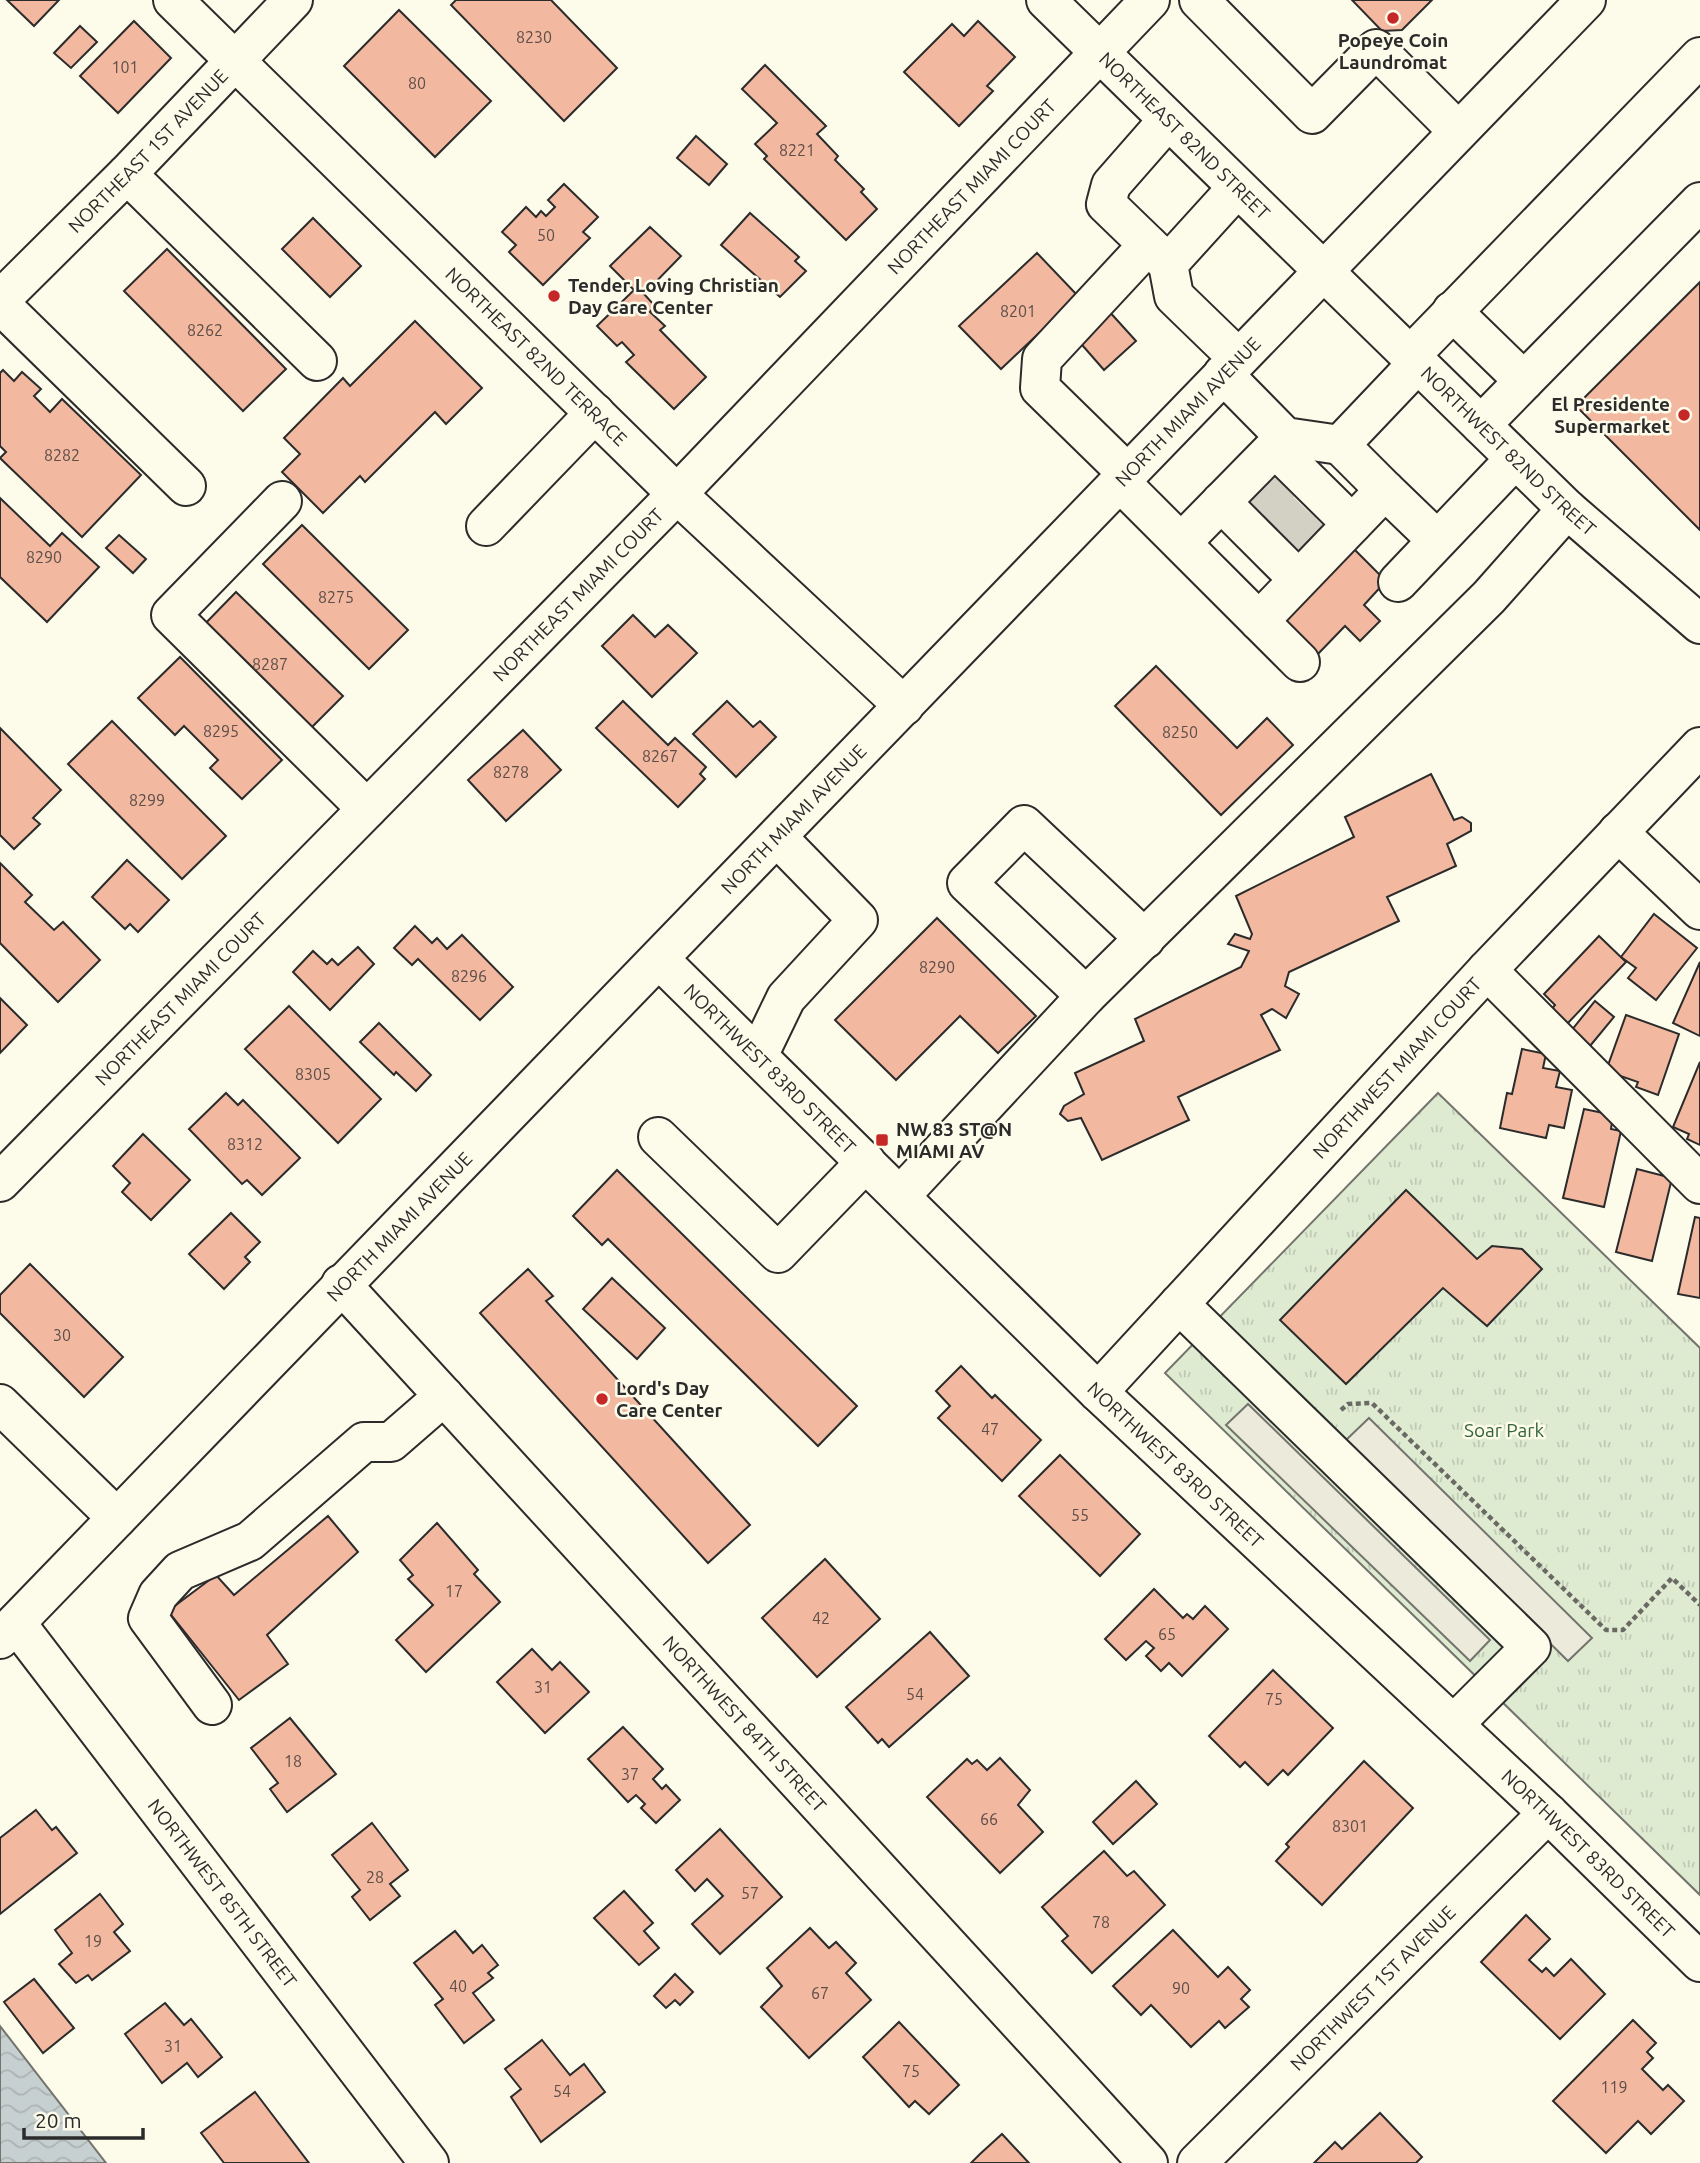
<svg xmlns="http://www.w3.org/2000/svg" width="1700" height="2163" viewBox="0 0 1700 2163" font-family="Ubuntu,sans-serif">
<defs>
<pattern id="park-tufts" width="24" height="20" patternUnits="userSpaceOnUse" patternTransform="scale(1.75)"><rect width="24" height="20" fill="#deebd1"/><path d="M3 7l-1-3M5 7V3M7 7l1-3M15 17l-1-3M17 17v-4M19 17l1-3" fill="none" stroke="#bfcab4"/></pattern>
<pattern id="water-waves" width="16" height="10" patternUnits="userSpaceOnUse" patternTransform="scale(1.75)"><rect width="16" height="10" fill="#c7d0d0"/><path d="M0 5q4-4 8 0t8 0" fill="none" stroke="#abb3b3"/></pattern>
</defs>
<rect width="100%" height="100%" fill="#fdfbea"/>
<polygon fill="url(#park-tufts)" stroke="#74746e" stroke-width="2" points="1438,1093 1700,1348 1700,1895 1165,1373"/>
<g fill="#eceadb" stroke="#74746e" stroke-width="2">
<polygon points="1248,1404 1490,1640 1470,1661 1226,1425"/>
<polygon points="1369,1418 1592,1638 1568,1661 1345,1441"/>
</g>
<polygon fill="url(#water-waves)" stroke="#74746e" stroke-width="2" points="0,2026 106,2163 0,2163"/>
<g fill="#f2b8a0" stroke="#2b2b2b" stroke-width="2">
<polygon points="7,0 59,0 34,26"/>
<polygon points="456,0 551,0 617,68 564,121 451,5"/>
<polygon points="1352,0 1432,0 1402,30 1382,31"/>
<polygon points="399,10 491,101 435,157 344,66"/>
<polygon points="134,21 171,58 118,113 80,76"/>
<polygon points="978,21 1015,57 987,86 993,91 959,126 904,72 952,24 964,36"/>
<polygon points="80,26 97,42 71,68 54,53"/>
<polygon points="765,65 826,126 817,134 838,156 835,160 864,189 861,192 877,209 846,240 764,159 767,156 755,144 777,123 742,89"/>
<polygon points="696,136 727,164 709,185 677,158"/>
<polygon points="564,184 598,217 583,232 590,238 543,285 509,252 516,245 502,232 526,207 536,217 541,211 546,216 555,207 548,200"/>
<polygon points="750,213 799,257 795,261 806,271 780,297 721,245"/>
<polygon points="313,218 361,266 330,297 282,249"/>
<polygon points="650,227 681,256 644,294 655,306 650,312 665,326 660,330 706,377 674,409 626,362 634,355 622,342 617,346 597,326 634,290 610,266"/>
<polygon points="167,249 286,369 243,411 124,291"/>
<polygon points="1037,253 1078,296 1001,369 959,326"/>
<polygon points="1700,282 1700,530 1576,406"/>
<polygon points="1107,309 1136,341 1104,370 1076,338"/>
<polygon points="415,321 482,388 446,424 435,412 365,482 360,476 323,513 282,472 300,454 284,438 343,378 350,386"/>
<polygon points="3,370 14,381 22,372 41,389 34,396 50,412 62,399 141,475 82,537 0,458 6,452 0,446 0,373"/>
<polygon points="0,498 50,546 62,533 99,567 47,622 0,577"/>
<polygon points="302,525 408,630 369,669 263,564"/>
<polygon points="119,535 146,559 133,573 106,548"/>
<polygon points="1348,543 1386,581 1364,605 1380,621 1360,641 1345,626 1315,657 1275,618"/>
<polygon points="236,592 343,696 304,735 198,631"/>
<polygon points="633,615 655,637 668,625 697,653 652,697 602,646"/>
<polygon points="180,657 282,760 242,799 210,768 218,760 184,726 175,735 138,698"/>
<polygon points="1156,666 1237,748 1267,718 1293,745 1221,815 1115,706"/>
<polygon points="623,701 668,745 675,738 706,767 700,774 705,779 678,807 596,728"/>
<polygon points="727,701 753,727 760,721 776,737 736,777 693,734"/>
<polygon points="112,721 226,836 182,879 68,764"/>
<polygon points="0,728 61,790 33,818 40,824 14,849 0,835"/>
<polygon points="523,730 561,770 506,821 468,780"/>
<polygon points="1431,774 1454,820 1462,817 1471,823 1471,831 1447,844 1456,866 1387,897 1399,921 1289,972 1285,986 1299,994 1286,1018 1272,1009 1261,1015 1280,1050 1178,1097 1189,1120 1102,1160 1081,1118 1068,1121 1060,1114 1064,1106 1084,1094 1075,1073 1144,1041 1135,1019 1241,967 1249,951 1228,944 1235,934 1250,939 1252,934 1236,896 1354,837 1345,817"/>
<polygon points="127,860 169,900 138,932 130,924 125,929 92,897"/>
<polygon points="0,863 32,895 25,902 54,930 63,922 100,960 58,1002 0,943"/>
<polygon points="1654,914 1697,948 1656,1000 1628,978 1636,968 1621,957"/>
<polygon points="937,918 1036,1016 998,1053 960,1016 896,1080 835,1020"/>
<polygon points="415,926 432,943 437,938 447,949 462,935 513,987 480,1020 418,959 412,965 394,948"/>
<polygon points="1599,936 1626,962 1566,1025 1550,1011 1555,1005 1544,994"/>
<polygon points="358,947 374,964 330,1010 293,972 313,951 327,964 332,959 338,965"/>
<polygon points="1700,962 1700,1036 1673,1023"/>
<polygon points="0,998 27,1025 0,1053"/>
<polygon points="1595,1001 1614,1017 1590,1046 1571,1031"/>
<polygon points="289,1006 381,1099 338,1143 245,1049"/>
<polygon points="1626,1015 1679,1034 1658,1095 1636,1087 1638,1082 1606,1071"/>
<polygon points="379,1023 431,1075 416,1091 396,1072 394,1075 360,1042"/>
<polygon points="1522,1049 1546,1054 1543,1068 1560,1071 1556,1087 1572,1090 1564,1128 1549,1125 1546,1138 1500,1128 1507,1093 1512,1094"/>
<polygon points="1700,1062 1700,1145 1687,1139 1689,1134 1673,1127"/>
<polygon points="226,1093 238,1105 243,1100 300,1158 262,1195 247,1180 242,1184 189,1129"/>
<polygon points="1584,1109 1613,1115 1611,1129 1621,1131 1604,1207 1563,1198"/>
<polygon points="143,1134 190,1180 151,1220 122,1192 130,1183 113,1166"/>
<polygon points="1637,1169 1672,1178 1652,1261 1616,1252"/>
<polygon points="617,1170 857,1406 818,1446 608,1239 602,1245 573,1216"/>
<polygon points="1406,1190 1477,1259 1492,1246 1522,1249 1542,1269 1487,1326 1443,1288 1346,1384 1280,1320"/>
<polygon points="231,1213 260,1242 245,1257 250,1262 224,1289 189,1254"/>
<polygon points="1695,1217 1700,1218 1700,1298 1678,1294"/>
<polygon points="30,1264 123,1357 84,1397 0,1313 0,1295"/>
<polygon points="528,1269 553,1296 546,1301 750,1525 708,1563 480,1313"/>
<polygon points="612,1278 665,1328 637,1359 583,1309"/>
<polygon points="961,1366 992,1398 995,1395 1041,1440 1002,1481 938,1418 950,1406 936,1391"/>
<polygon points="1060,1455 1140,1534 1100,1576 1019,1496"/>
<polygon points="328,1516 358,1552 267,1635 288,1664 239,1700 168,1611 216,1575 234,1595"/>
<polygon points="437,1523 478,1570 474,1574 500,1602 426,1672 396,1640 433,1605 408,1579 413,1575 400,1560"/>
<polygon points="825,1559 880,1619 817,1677 762,1618"/>
<polygon points="1154,1589 1183,1618 1187,1614 1193,1619 1205,1606 1228,1629 1182,1676 1169,1663 1161,1671 1146,1656 1154,1648 1146,1641 1126,1660 1105,1639"/>
<polygon points="930,1632 969,1676 889,1747 882,1739 878,1743 846,1707"/>
<polygon points="532,1649 552,1670 560,1662 589,1692 545,1733 497,1682"/>
<polygon points="1273,1670 1333,1728 1288,1775 1283,1770 1268,1785 1245,1762 1240,1767 1209,1736"/>
<polygon points="290,1718 336,1774 287,1812 270,1789 278,1783 251,1748"/>
<polygon points="623,1727 663,1769 653,1779 662,1789 666,1785 680,1800 656,1823 641,1808 645,1804 636,1795 628,1802 588,1759"/>
<polygon points="1000,1758 1030,1790 1018,1805 1043,1832 1000,1873 927,1797 967,1759 972,1764 977,1760 987,1770"/>
<polygon points="1364,1761 1413,1808 1322,1905 1276,1861 1289,1847 1286,1844"/>
<polygon points="1136,1781 1157,1804 1113,1844 1093,1822"/>
<polygon points="36,1810 52,1830 56,1827 77,1853 0,1914 0,1838"/>
<polygon points="372,1823 408,1870 390,1884 400,1896 370,1920 352,1897 360,1890 332,1855"/>
<polygon points="720,1829 782,1897 720,1954 692,1924 723,1896 707,1879 695,1891 676,1870"/>
<polygon points="1104,1851 1127,1876 1134,1871 1165,1905 1092,1973 1062,1941 1068,1936 1042,1907"/>
<polygon points="624,1891 653,1923 644,1931 659,1948 639,1965 594,1918"/>
<polygon points="100,1894 123,1924 114,1932 130,1951 92,1980 88,1975 76,1983 59,1964 72,1953 55,1930"/>
<polygon points="1526,1915 1550,1939 1529,1960 1542,1972 1546,1968 1554,1976 1571,1959 1605,1994 1560,2039 1481,1962"/>
<polygon points="810,1928 829,1948 836,1942 856,1963 846,1973 871,2000 809,2058 761,2007 782,1986 767,1968"/>
<polygon points="1173,1930 1218,1977 1228,1967 1250,1990 1241,1999 1249,2007 1225,2028 1219,2021 1191,2047 1151,2005 1141,2015 1113,1986"/>
<polygon points="455,1931 473,1953 482,1945 498,1965 488,1973 493,1978 473,1993 494,2020 464,2043 435,2005 443,1999 414,1963"/>
<polygon points="675,1974 693,1992 680,2005 675,2000 666,2008 654,1996"/>
<polygon points="34,1979 74,2028 43,2053 4,2002"/>
<polygon points="165,2003 184,2025 191,2019 222,2057 198,2077 187,2063 162,2083 125,2034"/>
<polygon points="1633,2020 1656,2043 1647,2052 1653,2058 1642,2069 1663,2090 1668,2085 1684,2101 1651,2134 1638,2121 1606,2153 1553,2101"/>
<polygon points="899,2022 959,2085 929,2114 915,2101 909,2107 863,2057"/>
<polygon points="542,2040 570,2075 584,2064 605,2092 541,2142 511,2097 521,2089 505,2069"/>
<polygon points="255,2092 309,2163 224,2163 201,2133"/>
<polygon points="1380,2113 1422,2157 1416,2163 1314,2163 1335,2142 1342,2149"/>
<polygon points="1002,2134 1029,2163 971,2163 980,2154"/>
</g>
<g fill="none" stroke-linecap="round" stroke-linejoin="round">
<g stroke="#d3d1c4" stroke-width="38" stroke-dasharray="38 19" stroke-linecap="butt">
<polyline points="1254,510 1281,483"/>
<polyline points="1274,531 1301,503"/>
<polyline points="1297,553 1324,525"/>
</g>
<defs>
<g id="minor">
<path id="s1" d="M173,0L677,494L904,706"/>
<polyline points="1199,0 1312,114 1376,49 1458,131"/>
<polyline points="127,174 317,361"/>
<polyline points="1237,188 1168,264 1174,296 1238,358"/>
<polyline points="1166,262 1106,204 1111,185 1168,120"/>
<path id="s2" d="M0,300L127,174L293,0"/>
<polyline points="0,304 186,486"/>
<polyline points="1452,311 1524,381 1700,202"/>
<polyline points="1409,357 1700,57"/>
<polyline points="1223,374 1285,437 1340,445 1417,364"/>
<polyline points="1481,425 1524,381"/>
<polyline points="1340,445 1385,490"/>
<polyline points="1275,448 1352,524"/>
<polyline points="1127,473 1040,388 1042,359 1148,245"/>
<polyline points="1119,481 1300,662"/>
<polyline points="282,501 171,615 367,809"/>
<polyline points="1221,502 1298,579"/>
<polyline points="486,526 595,413"/>
<polyline points="1182,542 1285,437"/>
<polyline points="1398,582 1515,459"/>
<polyline points="1259,621 1385,490 1437,540"/>
<polyline points="1618,832 1700,910"/>
<path id="s3" d="M659,959L1098,1392L1548,1813L1700,1962"/>
<polyline points="1487,970 1700,1184"/>
<polyline points="1086,996 967,883 1024,825 1145,939"/>
<polyline points="758,1056 786,998 858,920 777,837"/>
<polyline points="658,1137 778,1253 866,1162"/>
<path id="s4" d="M0,1182L677,494L1150,0"/>
<polyline points="900,1196 1086,996 1489,597 1567,509"/>
<path id="s5" d="M341,1284L1148,2163"/>
<polyline points="1179,1304 1531,1647 1454,1724"/>
<path id="s6" d="M1098,1392L1487,970L1700,747"/>
<polyline points="0,1404 117,1518"/>
<path id="s7" d="M16,1623L429,2163"/>
<polyline points="212,1705 148,1618 158,1595 180,1571 250,1541 364,1442 391,1442 444,1396"/>
<path id="s8" d="M1197,2163L1548,1813"/>
</g>
<g id="major">
<path id="s9" d="M1046,0L1567,509L1700,624"/>
<path id="s10" d="M0,1639L1586,0"/>
</g>
</defs>
<use href="#minor" stroke="#2b2b2b" stroke-width="42"/>
<use href="#major" stroke="#2b2b2b" stroke-width="42"/>
<polyline stroke="#6a6964" stroke-width="4.5" stroke-dasharray="5 3.5" stroke-linecap="butt" points="1341,1410 1348,1404 1372,1403 1606,1630 1623,1630 1672,1578 1700,1605"/>
<use href="#minor" stroke="#fdfbea" stroke-width="38"/>
<use href="#major" stroke="#fdfbea" stroke-width="38"/>
</g>
<g fill="#c62828" stroke="#fdfbea" stroke-width="2.5">
<circle cx="1393" cy="18" r="7"/>
<circle cx="554" cy="296" r="7"/>
<circle cx="1684" cy="415" r="7"/>
<rect x="875" y="1133" width="14" height="14" rx="3.5"/>
<circle cx="602" cy="1399" r="7"/>
</g>
<g text-anchor="middle" stroke-width="5" stroke-linejoin="round" paint-order="stroke">
<g font-size="16" fill="#5d4e48">
<text x="534" y="43">8230</text>
<text x="125" y="73">101</text>
<text x="417" y="89">80</text>
<text x="797" y="156">8221</text>
<text x="546" y="241">50</text>
<text x="1018" y="317">8201</text>
<text x="205" y="336">8262</text>
<text x="62" y="461">8282</text>
<text x="44" y="563">8290</text>
<text x="336" y="603">8275</text>
<text x="270" y="670">8287</text>
<text x="221" y="737">8295</text>
<text x="1180" y="738">8250</text>
<text x="660" y="762">8267</text>
<text x="511" y="778">8278</text>
<text x="147" y="806">8299</text>
<text x="937" y="973">8290</text>
<text x="469" y="982">8296</text>
<text x="313" y="1080">8305</text>
<text x="245" y="1150">8312</text>
<text x="62" y="1341">30</text>
<text x="990" y="1435">47</text>
<text x="1080" y="1521">55</text>
<text x="454" y="1597">17</text>
<text x="821" y="1624">42</text>
<text x="1167" y="1640">65</text>
<text x="543" y="1693">31</text>
<text x="915" y="1700">54</text>
<text x="1274" y="1705">75</text>
<text x="293" y="1767">18</text>
<text x="630" y="1780">37</text>
<text x="989" y="1825">66</text>
<text x="1350" y="1832">8301</text>
<text x="375" y="1883">28</text>
<text x="750" y="1899">57</text>
<text x="1101" y="1928">78</text>
<text x="93" y="1947">19</text>
<text x="458" y="1992">40</text>
<text x="1181" y="1994">90</text>
<text x="820" y="1999">67</text>
<text x="173" y="2052">31</text>
<text x="911" y="2077">75</text>
<text x="1614" y="2093">119</text>
<text x="562" y="2097">54</text>
</g>
<g font-size="19" font-weight="bold" fill="#2b2b2b" stroke="#fdfbea" text-anchor="start">
<text x="1393" y="47" text-anchor="middle">Popeye Coin<tspan x="1393" dy="22">Laundromat</tspan></text>
<text x="568" y="292">Tender Loving Christian<tspan x="568" dy="22">Day Care Center</tspan></text>
<text x="1670" y="411" text-anchor="end">El Presidente<tspan x="1670" dy="22">Supermarket</tspan></text>
<text x="896" y="1136">NW 83 ST@N<tspan x="896" dy="22">MIAMI AV</tspan></text>
<text x="616" y="1395">Lord's Day<tspan x="616" dy="22">Care Center</tspan></text>
</g>
<g font-size="19" fill="#2b2b2b" stroke="#fdfbea">
<text dy="7" stroke="none"><textPath href="#s9" startOffset="194">NORTHEAST 82ND STREET</textPath></text>
<text dy="7" stroke="none"><textPath href="#s2" startOffset="210">NORTHEAST 1ST AVENUE</textPath></text>
<text dy="7" stroke="none"><textPath href="#s4" startOffset="1391">NORTHEAST MIAMI COURT</textPath></text>
<text dy="7" stroke="none"><textPath href="#s1" startOffset="509">NORTHEAST 82ND TERRACE</textPath></text>
<text dy="7" stroke="none"><textPath href="#s10" startOffset="1708">NORTH MIAMI AVENUE</textPath></text>
<text dy="7" stroke="none"><textPath href="#s9" startOffset="646">NORTHWEST 82ND STREET</textPath></text>
<text dy="7" stroke="none"><textPath href="#s4" startOffset="824">NORTHEAST MIAMI COURT</textPath></text>
<text dy="7" stroke="none"><textPath href="#s10" startOffset="1141">NORTH MIAMI AVENUE</textPath></text>
<text dy="7" stroke="none"><textPath href="#s4" startOffset="257">NORTHEAST MIAMI COURT</textPath></text>
<text dy="7" stroke="none"><textPath href="#s3" startOffset="156">NORTHWEST 83RD STREET</textPath></text>
<text dy="7" stroke="none"><textPath href="#s6" startOffset="441">NORTHWEST MIAMI COURT</textPath></text>
<text dy="7" stroke="none"><textPath href="#s10" startOffset="574">NORTH MIAMI AVENUE</textPath></text>
<text dy="7" stroke="none"><textPath href="#s3" startOffset="723">NORTHWEST 83RD STREET</textPath></text>
<text dy="7" stroke="none"><textPath href="#s5" startOffset="597">NORTHWEST 84TH STREET</textPath></text>
<text dy="7" stroke="none"><textPath href="#s3" startOffset="1290">NORTHWEST 83RD STREET</textPath></text>
<text dy="7" stroke="none"><textPath href="#s7" startOffset="340">NORTHWEST 85TH STREET</textPath></text>
<text dy="7" stroke="none"><textPath href="#s8" startOffset="248">NORTHWEST 1ST AVENUE</textPath></text>
</g>
<g font-size="19" fill="#34623c" stroke="#fdfbea">
<text x="1504" y="1437">Soar Park</text>
</g>
</g>
<path d="M24 2128v10h119v-10" fill="none" stroke="#2b2b2b" stroke-width="3.5"/>
<text x="35" y="2128" font-size="21" fill="#2b2b2b" stroke="#fdfbea" stroke-width="5" paint-order="stroke">20 m</text>
</svg>
